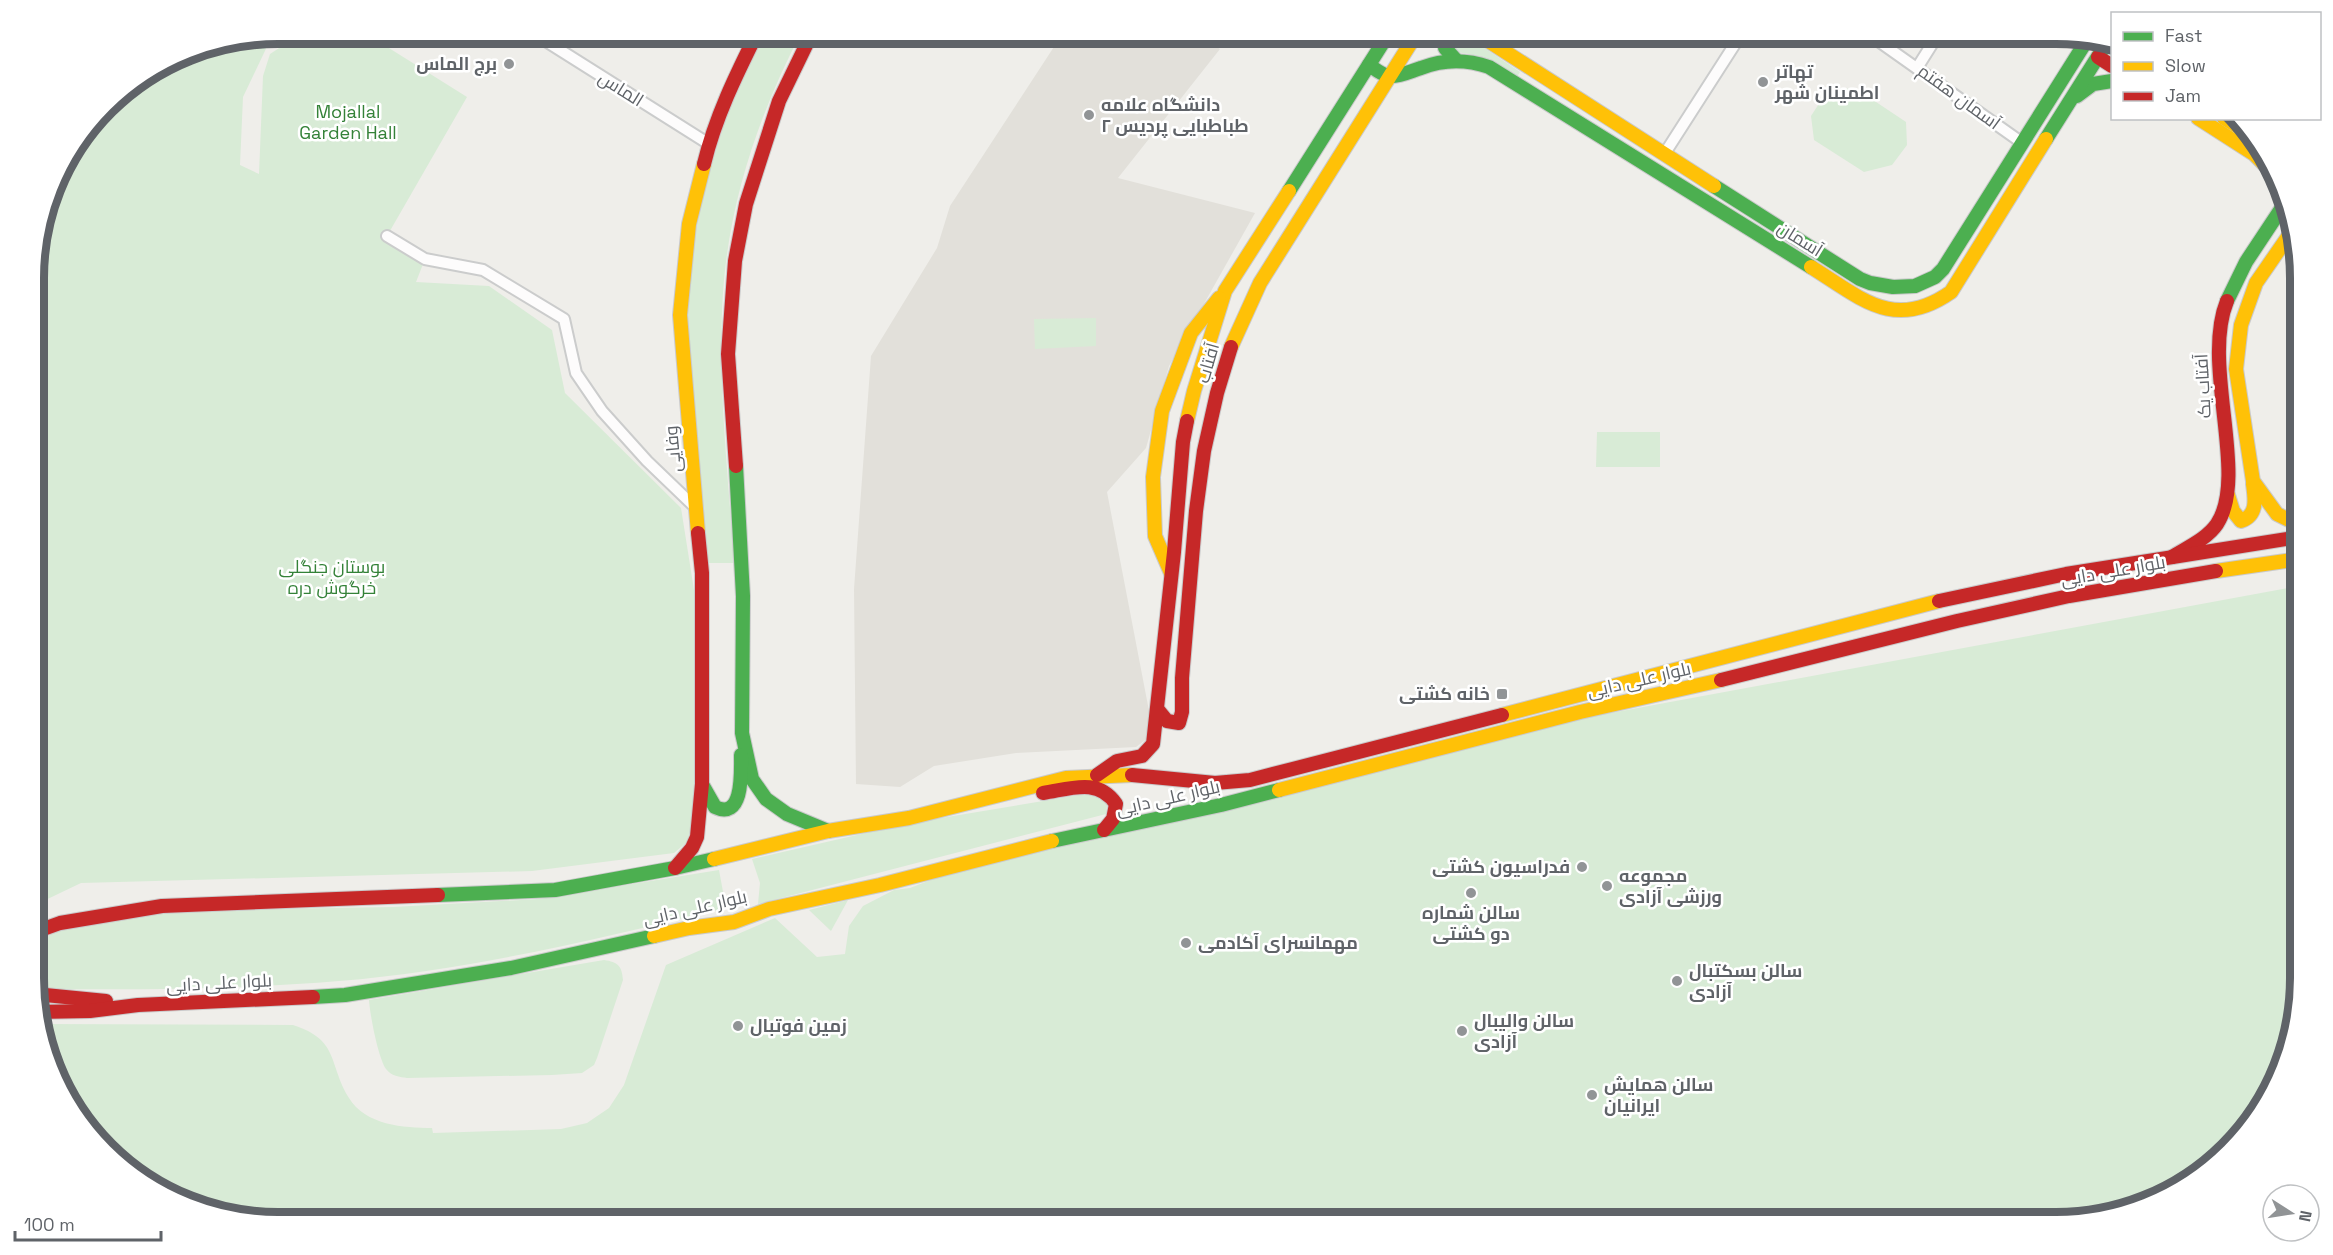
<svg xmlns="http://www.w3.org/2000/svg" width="2333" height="1255" viewBox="0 0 2333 1255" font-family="'Space Grotesk',Cairo,sans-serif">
<rect width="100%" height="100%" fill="#efeeea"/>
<polygon fill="#e2e0da" points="1063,33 1195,33 1220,49 1118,178 1255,213 1169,366 1146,448 1107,492 1150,716 1148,738 1136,747 1016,753 934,766 900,787 856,784 854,589 871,356 937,248 950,206"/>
<g fill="#d8ebd6">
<polygon points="302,33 365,33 467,97 387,236 425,259 416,282 489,286 552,330 565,393 681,508 697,609 694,818 687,842 674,853 532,871 81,883 35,905 34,261 58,169 116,94 184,51 273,34 243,97 240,165 259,174 263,76 270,54"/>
<path d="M762,33H801C761,110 732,193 724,280C716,372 728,470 734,563H706L687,327L689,274L694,238L707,178L728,112Z"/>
<polygon points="1462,33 1520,72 1517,77 1479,56 1457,52 1451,47 1451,39 1455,34"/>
<polygon points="1855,88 1906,122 1907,145 1892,165 1864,172 1814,140 1811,116 1828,90"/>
<polygon points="1096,318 1096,346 1035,349 1034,319"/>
<polygon points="1597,432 1660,432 1660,467 1596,467"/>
<path d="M2299,586L2300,978L2275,1086L2239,1139L2191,1181L2134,1209L2072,1221L277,1222L169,1197L83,1126L51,1071L39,1024L293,1025C340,1040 328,1064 349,1098C365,1125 404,1128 432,1128L433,1133L561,1129L587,1123L609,1108L624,1085L666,965L775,918L817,957L845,954L849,926L863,906L894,890L910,888L967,866L1589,717Z"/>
<polygon points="1085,794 1103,797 1107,806 1106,814 758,904 760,883 752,859 905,824"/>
<path d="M719,870L726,908C599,939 469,970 339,981C241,989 143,990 45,989L35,986L36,943L57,931L122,917L203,910L393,907L539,899Z"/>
<polygon points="848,900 831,931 809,910"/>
<path d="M604,960C618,962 622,966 623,980L597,1058L594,1065L582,1073L552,1075L407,1078C400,1077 391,1076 386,1069C378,1057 370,1015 369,1000Z"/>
</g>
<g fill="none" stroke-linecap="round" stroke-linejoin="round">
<defs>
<g id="street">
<polyline points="533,33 709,144"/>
<polyline points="1867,33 2021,142"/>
<polyline points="1917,68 1939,33"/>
<polyline points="1665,153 1742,33"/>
<polyline points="387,236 425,259 483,270 564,319 576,373 602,411 647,461 696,508"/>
</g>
<g id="fast">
<polyline points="1446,33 1445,48 1455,59"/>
<path d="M1369,65C1375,69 1382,75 1389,76C1400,77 1411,71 1421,68C1444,59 1466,59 1489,67L1811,267"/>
<polyline points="2077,96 2093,84 2112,81"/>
<polyline points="2046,139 2104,47"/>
<polyline points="1714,186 1860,279 1870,283 1893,287 1915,286 1935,277 1943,269 2087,40"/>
<polyline points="1289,191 1389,33"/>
<polyline points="2227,301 2246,262 2283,206"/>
<polyline points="736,466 743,596 742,733 752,779 766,799 787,814 828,831"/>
<path d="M703,786L715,807C744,821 741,771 741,755"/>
<polyline points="1052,841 1221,805 1279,790"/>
<polyline points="438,895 555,890 675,868 714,859"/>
<polyline points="313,997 345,995 511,968 654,936"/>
</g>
<g id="slow">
<polyline points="1476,33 1714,186"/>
<polyline points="2198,118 2254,154 2269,169"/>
<polyline points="2224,118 2255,137"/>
<polyline points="2292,231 2256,283 2241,325 2236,369 2253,481 2277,514 2299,525"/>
<path d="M1811,267C1861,298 1894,332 1951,292L2046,139"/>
<polyline points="1231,347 1260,283 1417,33"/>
<polyline points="1187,421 1194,391 1225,291 1289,191"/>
<path d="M2228,495L2233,511L2241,521C2258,515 2255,499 2253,484"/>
<polyline points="698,533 680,315 689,224 704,164"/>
<polyline points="2216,571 2299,559"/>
<polyline points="1171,573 1155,536 1153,477 1162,411 1191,333 1219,298"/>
<polyline points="1502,715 1939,601"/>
<polyline points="1279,790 1580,712 1721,680"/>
<polyline points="714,859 828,831 909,818 1066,778 1132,775"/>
<polyline points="654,936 689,928 734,922 769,909 880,885 1052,841"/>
</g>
<g id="jam">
<polyline points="2098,57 2112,66"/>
<path d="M704,164C715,118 736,75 757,33"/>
<polyline points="736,466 728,354 735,261 746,204 779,101 812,33"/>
<path d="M2172,557C2186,548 2207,539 2217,524C2249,475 2201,365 2227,301"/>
<polyline points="1939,601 2066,574 2299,537"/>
<polyline points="1721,680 1957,621 2069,596 2216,571"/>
<polyline points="1158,710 1167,721 1179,723 1182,712 1182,678 1196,511 1204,451 1217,393 1231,347"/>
<polyline points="1097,775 1117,761 1142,756 1153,744 1174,552 1183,442 1187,421"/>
<polyline points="1132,775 1215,783 1250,780 1502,715"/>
<path d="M1043,793C1070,789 1098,777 1116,804L1113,819L1104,830"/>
<polyline points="675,868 692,848 697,837 702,784 702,573 698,533"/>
<polyline points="35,932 60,923 162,906 438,895"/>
<polyline points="35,994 106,1001"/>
<polyline points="36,1012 90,1011 138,1005 313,997"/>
</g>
</defs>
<use href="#street" stroke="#cbcccc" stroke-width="14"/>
<use href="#fast" stroke="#cacacb" stroke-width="16"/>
<use href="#slow" stroke="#cacacb" stroke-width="16"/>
<use href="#jam" stroke="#cacacb" stroke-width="16"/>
<use href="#street" stroke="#fdfcfc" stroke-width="10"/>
<use href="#fast" stroke="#4caf50" stroke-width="14"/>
<use href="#slow" stroke="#ffc107" stroke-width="14"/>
<use href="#jam" stroke="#c62828" stroke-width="14"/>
</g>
<g fill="#919496" stroke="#fff" stroke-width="2">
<circle cx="509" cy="64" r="6"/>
<circle cx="1763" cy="82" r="6"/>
<circle cx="1089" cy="115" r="6"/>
<rect x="1496" y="688" width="12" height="12" rx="3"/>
<circle cx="1582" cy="867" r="6"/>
<circle cx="1607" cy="886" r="6"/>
<circle cx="1471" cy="893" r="6"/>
<circle cx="1186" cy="943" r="6"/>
<circle cx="1677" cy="981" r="6"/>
<circle cx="738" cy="1026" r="6"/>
<circle cx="1462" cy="1031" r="6"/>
<circle cx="1592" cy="1095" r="6"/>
</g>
<g text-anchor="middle" stroke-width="5" stroke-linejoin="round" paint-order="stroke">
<g font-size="18" font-weight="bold" fill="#5f6368" stroke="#fff" text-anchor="start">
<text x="497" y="70" text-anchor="end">برج الماس</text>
<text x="1775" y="78">تهاتر<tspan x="1775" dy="21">اطمینان شهر</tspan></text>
<text x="1101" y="111">دانشگاه علامه<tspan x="1101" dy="21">طباطبایی پردیس ۲</tspan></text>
<text x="1490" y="700" text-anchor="end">خانه کشتی</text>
<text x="1570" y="873" text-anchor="end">فدراسیون کشتی</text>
<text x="1619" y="882">مجموعه<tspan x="1619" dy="21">ورزشی آزادی</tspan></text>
<text x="1471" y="919" text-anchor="middle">سالن شماره<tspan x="1471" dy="21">دو کشتی</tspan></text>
<text x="1198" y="949">مهمانسرای آکادمی</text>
<text x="1689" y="977">سالن بسکتبال<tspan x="1689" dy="21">آزادی</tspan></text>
<text x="1474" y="1027">سالن والیبال<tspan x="1474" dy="21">آزادی</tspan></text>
<text x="750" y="1032">زمین فوتبال</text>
<text x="1604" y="1091">سالن همایش<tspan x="1604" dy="21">ایرانیان</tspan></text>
</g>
<g font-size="18" fill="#5f6368" stroke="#fff">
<text transform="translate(621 89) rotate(32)" y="6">الماس</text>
<text transform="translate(1959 97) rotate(36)" y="6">آسمان هفتم</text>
<text transform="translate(1800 239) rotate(32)" y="6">آسمان</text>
<text transform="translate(1208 363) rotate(-74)" y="6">آفتاب</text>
<text transform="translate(2203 386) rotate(-93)" y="6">آفتاب یک</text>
<text transform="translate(673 449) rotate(-95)" y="6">وفایی</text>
<text transform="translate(2113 571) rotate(-10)" y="6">بلوار علی دایی</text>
<text transform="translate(1639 680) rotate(-13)" y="6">بلوار علی دایی</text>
<text transform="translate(1168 798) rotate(-13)" y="6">بلوار علی دایی</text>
<text transform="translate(695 908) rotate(-13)" y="6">بلوار علی دایی</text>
<text transform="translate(219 983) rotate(-3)" y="6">بلوار علی دایی</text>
</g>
<g font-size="18" fill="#348238" stroke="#fff">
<text x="348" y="118">Mojallal<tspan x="348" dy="21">Garden Hall</tspan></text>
<text x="332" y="573">بوستان جنگلی<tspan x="332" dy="21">خرگوش دره</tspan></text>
</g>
</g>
<path d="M0 0H2333V1255H0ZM278 44H2056A234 234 0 0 1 2290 278V978A234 234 0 0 1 2056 1212H278A234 234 0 0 1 44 978V278A234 234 0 0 1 278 44Z" fill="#fff" fill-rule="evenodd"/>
<path fill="none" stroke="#5f6368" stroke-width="8" d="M278 44H2056A234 234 0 0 1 2290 278V978A234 234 0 0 1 2056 1212H278A234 234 0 0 1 44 978V278A234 234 0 0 1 278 44Z"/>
<rect x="2111" y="12" width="210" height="108" fill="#ffffff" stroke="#bfc1c3" stroke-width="1.5"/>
<rect x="2123" y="32" width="30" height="9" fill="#4caf50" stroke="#bfc1c3" stroke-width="1.5"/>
<text x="2165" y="42" font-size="18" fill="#5f6368">Fast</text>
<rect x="2123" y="62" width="30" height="9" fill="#ffc107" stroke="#bfc1c3" stroke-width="1.5"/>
<text x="2165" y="72" font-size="18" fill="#5f6368">Slow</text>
<rect x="2123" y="92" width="30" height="9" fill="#c62828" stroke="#bfc1c3" stroke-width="1.5"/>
<text x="2165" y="102" font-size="18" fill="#5f6368">Jam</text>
<g transform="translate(2291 1213) rotate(102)"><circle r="28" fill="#ffffff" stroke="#bfc1c3" stroke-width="1.5"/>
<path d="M0-4.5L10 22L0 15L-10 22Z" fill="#919496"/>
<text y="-9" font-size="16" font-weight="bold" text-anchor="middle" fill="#5f6368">N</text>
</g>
<path d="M15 1231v9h146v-9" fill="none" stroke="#5f6368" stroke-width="3"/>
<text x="24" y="1231" font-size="18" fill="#5f6368" stroke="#ffffff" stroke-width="4.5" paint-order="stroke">100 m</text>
</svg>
